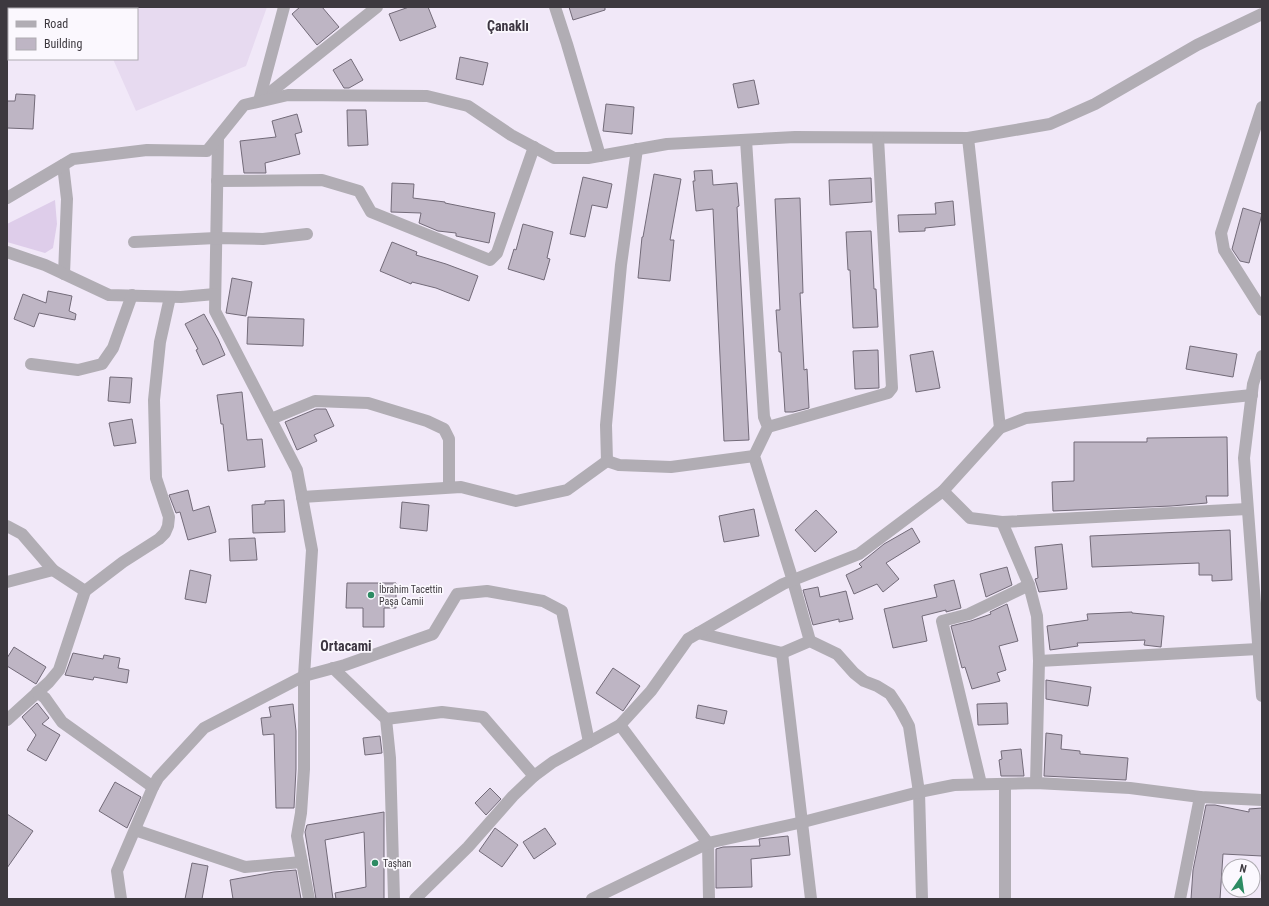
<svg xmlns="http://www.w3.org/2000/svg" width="1269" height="906" viewBox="0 0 1269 906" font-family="'Roboto Condensed',sans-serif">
<rect width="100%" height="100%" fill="#f1e8f8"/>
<polygon fill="#e7daf0" points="90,7 267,7 246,66 136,111 113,59 137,59 137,9 91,9"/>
<polygon fill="#decdea" points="55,200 57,224 53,248 45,253 7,242 7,224"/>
<g fill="#beb5c4" stroke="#736b79">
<polygon points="300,7 322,7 339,27 317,45 292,14"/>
<polygon points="409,7 428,7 436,27 400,41 389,14"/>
<polygon points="569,7 605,7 605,10 573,20"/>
<polygon points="460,57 488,63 483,85 456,79"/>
<polygon points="351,59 363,80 349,88 344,88 333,70"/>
<polygon points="754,80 759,104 738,108 733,84"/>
<polygon points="16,94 35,95 33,129 7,128 7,101 15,101"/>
<polygon points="606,104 634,107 632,134 603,131"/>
<polygon points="347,110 366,110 368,145 348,146"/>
<polygon points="297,114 302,132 295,134 300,154 265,163 266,173 244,173 240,141 276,137 272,121"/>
<polygon points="712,170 713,185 737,183 739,206 737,207 749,440 724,441 713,209 696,211 693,181 695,181 694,171"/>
<polygon points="654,174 681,179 670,240 674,240 670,281 638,278 642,237 643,237"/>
<polygon points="583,177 612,184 607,208 592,205 585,237 570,234"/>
<polygon points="871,178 872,202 830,205 829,180"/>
<polygon points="392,183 414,184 413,198 445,202 445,203 495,213 489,243 456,236 456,233 438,231 419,223 421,213 391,212"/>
<polygon points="800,198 803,293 800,293 804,370 807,369 809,408 793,412 785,412 781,352 779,352 776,310 780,310 775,199"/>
<polygon points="953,201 955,225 925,228 925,231 899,232 898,215 936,214 935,203"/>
<polygon points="1243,208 1262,214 1249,263 1240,261 1232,249"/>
<polygon points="523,224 553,232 547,258 550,259 544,280 508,269 514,249 516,250"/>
<polygon points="871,231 874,289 876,289 878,327 853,328 850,270 848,270 846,232"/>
<polygon points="392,242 417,252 416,255 446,264 478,276 469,301 436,288 412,282 411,284 380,271"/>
<polygon points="232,278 252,282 246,316 226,313"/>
<polygon points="48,291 72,296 69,311 76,314 75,320 39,313 34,327 14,319 23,294 46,303"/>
<polygon points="204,314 218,339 225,355 203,365 196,350 198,349 185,324"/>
<polygon points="248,317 304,319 303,346 247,344"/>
<polygon points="1190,346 1237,354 1233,377 1186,369"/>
<polygon points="878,350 879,388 855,389 853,351"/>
<polygon points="933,351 940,388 916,392 910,355"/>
<polygon points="110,377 132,378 130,403 108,401"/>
<polygon points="242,392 247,440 262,439 265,467 228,471 223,424 221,424 217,395"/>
<polygon points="316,409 326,409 334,426 314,435 317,441 297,450 285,422"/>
<polygon points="132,419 136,443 114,446 109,423"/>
<polygon points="1227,437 1228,496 1206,496 1207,503 1171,506 1053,511 1052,482 1074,481 1074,442 1147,442 1147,438"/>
<polygon points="188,490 193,511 209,506 216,532 188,540 180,512 176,513 169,495"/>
<polygon points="284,500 285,532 253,533 252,505 265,504 265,501"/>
<polygon points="402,502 429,505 427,531 400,528"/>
<polygon points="754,509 759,536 724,542 719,516"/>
<polygon points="816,510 837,532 815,552 795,530"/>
<polygon points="912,528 920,542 886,563 899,579 883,592 877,584 854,594 846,575 862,567 859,564 868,557 884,544"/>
<polygon points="1230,530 1232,580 1212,581 1212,575 1199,575 1199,563 1092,567 1090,536"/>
<polygon points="255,538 257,560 230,561 229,539"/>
<polygon points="1062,544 1067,589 1039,592 1035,579 1038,578 1035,547"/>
<polygon points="1007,567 1012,585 986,597 980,574"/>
<polygon points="190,570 211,575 206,603 185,599"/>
<polygon points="954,580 961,608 946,612 946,610 922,616 927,641 893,648 884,609 937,597 934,585"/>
<polygon points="347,583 396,583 396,608 384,608 384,627 363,627 363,608 346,608"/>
<polygon points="818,587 820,597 846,591 853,619 839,622 839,619 813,625 803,590"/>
<polygon points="1007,604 1018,641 999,646 1006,670 997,673 1000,681 972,689 965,667 962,668 951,626 971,621 991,614 990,612"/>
<polygon points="1132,612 1132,613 1164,616 1161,647 1144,645 1145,640 1077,643 1078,646 1050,650 1047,626 1088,620 1087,614"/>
<polygon points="14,647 46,667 36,684 7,666 7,658"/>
<polygon points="73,653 103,659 104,655 120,658 118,668 129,670 127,683 94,677 93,680 65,675"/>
<polygon points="613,668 640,686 623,711 596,693"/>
<polygon points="1046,680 1091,687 1088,706 1046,699"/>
<polygon points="37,703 49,718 42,724 60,735 46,761 27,750 36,735 22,717"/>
<polygon points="1007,703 1008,724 978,725 977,704"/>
<polygon points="293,704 296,731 296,769 294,808 276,808 274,734 263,735 261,718 271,717 269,707"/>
<polygon points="698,705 727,711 724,724 696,718"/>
<polygon points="1046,733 1062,735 1061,749 1080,751 1080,754 1128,758 1126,780 1044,776"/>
<polygon points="380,736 382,753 365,755 363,738"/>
<polygon points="1021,749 1024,776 1001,776 999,760 1002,759 1001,751"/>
<polygon points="115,782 141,797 127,828 99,811"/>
<polygon points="490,788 501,799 486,815 475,803"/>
<polygon points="1206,805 1215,805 1249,812 1249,809 1262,808 1262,856 1223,854 1220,899 1191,899 1193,870"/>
<polygon points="384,812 384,899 336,899 335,893 366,887 364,832 325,840 333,899 316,899 305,832 307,825"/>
<polygon points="7,814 33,831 7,868"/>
<polygon points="495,828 518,845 502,867 479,851"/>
<polygon points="545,828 556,844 534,859 523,842"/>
<polygon points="788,836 790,855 751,859 752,887 716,888 716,849 723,847 760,846 759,839"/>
<polygon points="192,863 208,866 202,899 185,899"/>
<polygon points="296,870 301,899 233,899 230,880 274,872"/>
</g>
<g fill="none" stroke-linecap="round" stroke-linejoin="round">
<g stroke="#b1adb4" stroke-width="12">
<polyline points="555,7 567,44 600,156"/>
<polyline points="262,99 377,7"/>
<polyline points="259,101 284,7"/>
<polyline points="1262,107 1221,233 1224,250 1262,310"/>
<polyline points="218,138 215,311 297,470 312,550 304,676 304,769 301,813 297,836 309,899"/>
<polyline points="968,138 1000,428"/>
<polyline points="746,140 764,417 768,427 754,456 793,581 810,641"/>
<polyline points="63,165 67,199 64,274"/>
<polyline points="217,181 322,180 359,191 371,212 490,260 497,253 534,147"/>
<polyline points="7,198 73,159 147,150 207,151 244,105 288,95 427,96 468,106 511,135 554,158 588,158 667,144 795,137 968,138 1050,124 1095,104 1197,45 1262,14"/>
<polyline points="134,242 216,238 263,239 307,234"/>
<polyline points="7,252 45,265 109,295 181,297 215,294"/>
<polyline points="1262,356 1253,384 1244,458 1262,696"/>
<polyline points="31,364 78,370 102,364 113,348 132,295"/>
<polyline points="271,419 315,401 368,403 427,421 444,429 449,439 449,487"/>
<polyline points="768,427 888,393 892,388 878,138"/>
<polyline points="607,461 606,425 621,265 637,149"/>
<polyline points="607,461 619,465 671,467 754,456"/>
<polyline points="943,491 970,518 1002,522 1247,509"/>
<polyline points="302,497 461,487 516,501 567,490 607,461"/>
<polyline points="1002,522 1029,585 1037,616 1039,661 1036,783"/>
<polyline points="7,526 22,534 53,570 85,591 59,670 49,682 7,720"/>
<polyline points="7,582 53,570"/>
<polyline points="85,591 123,562 159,539 165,533 168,526 169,517 156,478 154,400 160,342 170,297"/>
<polyline points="698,633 782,653 810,641 837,654 854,673 864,681 877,686 890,694 900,709 909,726 919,792 922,899"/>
<polyline points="782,653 811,899"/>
<polyline points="1039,661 1258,649"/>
<polyline points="333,668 386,719 390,758 394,899"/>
<polyline points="37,692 45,698 62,722 153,787"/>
<polyline points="386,719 442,712 483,717 534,776"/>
<polyline points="620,725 708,843 709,899"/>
<polyline points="981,784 942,621 969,614 1029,585"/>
<polyline points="135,830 245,867 302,862"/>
<polyline points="121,899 117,871 153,787 158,778 204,728 304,676 345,665 433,634 457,594 487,591 543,601 562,611 589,742"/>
<polyline points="415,899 468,847 513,796 534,776 553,762 620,725 651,691 688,639 783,584 859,554 943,491 1000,428 1026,418 1252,395"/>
<polyline points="592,899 708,843 803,822 919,792 954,785 1036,783 1130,788 1200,797 1262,800"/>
<polyline points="1005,899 1005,784"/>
<polyline points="1180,899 1200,797"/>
</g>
</g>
<g fill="#2d8b63" stroke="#fbf8fe" stroke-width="1.5">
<circle cx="371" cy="595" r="4"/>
<circle cx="375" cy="863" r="4"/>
</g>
<g text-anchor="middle" stroke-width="3.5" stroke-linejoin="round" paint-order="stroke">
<g font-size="10" fill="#3d393f" stroke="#fbf8fe" text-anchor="start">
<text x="379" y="593">İbrahim Tacettin<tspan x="379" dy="12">Paşa Camii</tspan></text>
<text x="383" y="867">Taşhan</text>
</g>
<g font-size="14" font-weight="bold" fill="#3c3541" stroke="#fbf8fe">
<text x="508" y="31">Çanaklı</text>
<text x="346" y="651">Ortacami</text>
</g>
</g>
<rect width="1269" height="906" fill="none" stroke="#3d393f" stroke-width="16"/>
<rect x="8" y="8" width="130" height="52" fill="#fbf8fe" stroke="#afacb2"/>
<rect x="16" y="21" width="20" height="6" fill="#b1adb4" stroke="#afacb2"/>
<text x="44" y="28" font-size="12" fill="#3d393f">Road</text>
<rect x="16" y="38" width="20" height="12" fill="#beb5c4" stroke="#afacb2"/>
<text x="44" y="48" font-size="12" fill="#3d393f">Building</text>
<g transform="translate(1241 878) rotate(13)"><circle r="19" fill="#fbf8fe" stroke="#afacb2"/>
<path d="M0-3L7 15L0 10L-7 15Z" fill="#2d8b63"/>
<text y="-6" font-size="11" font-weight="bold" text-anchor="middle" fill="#3d393f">N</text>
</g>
</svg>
